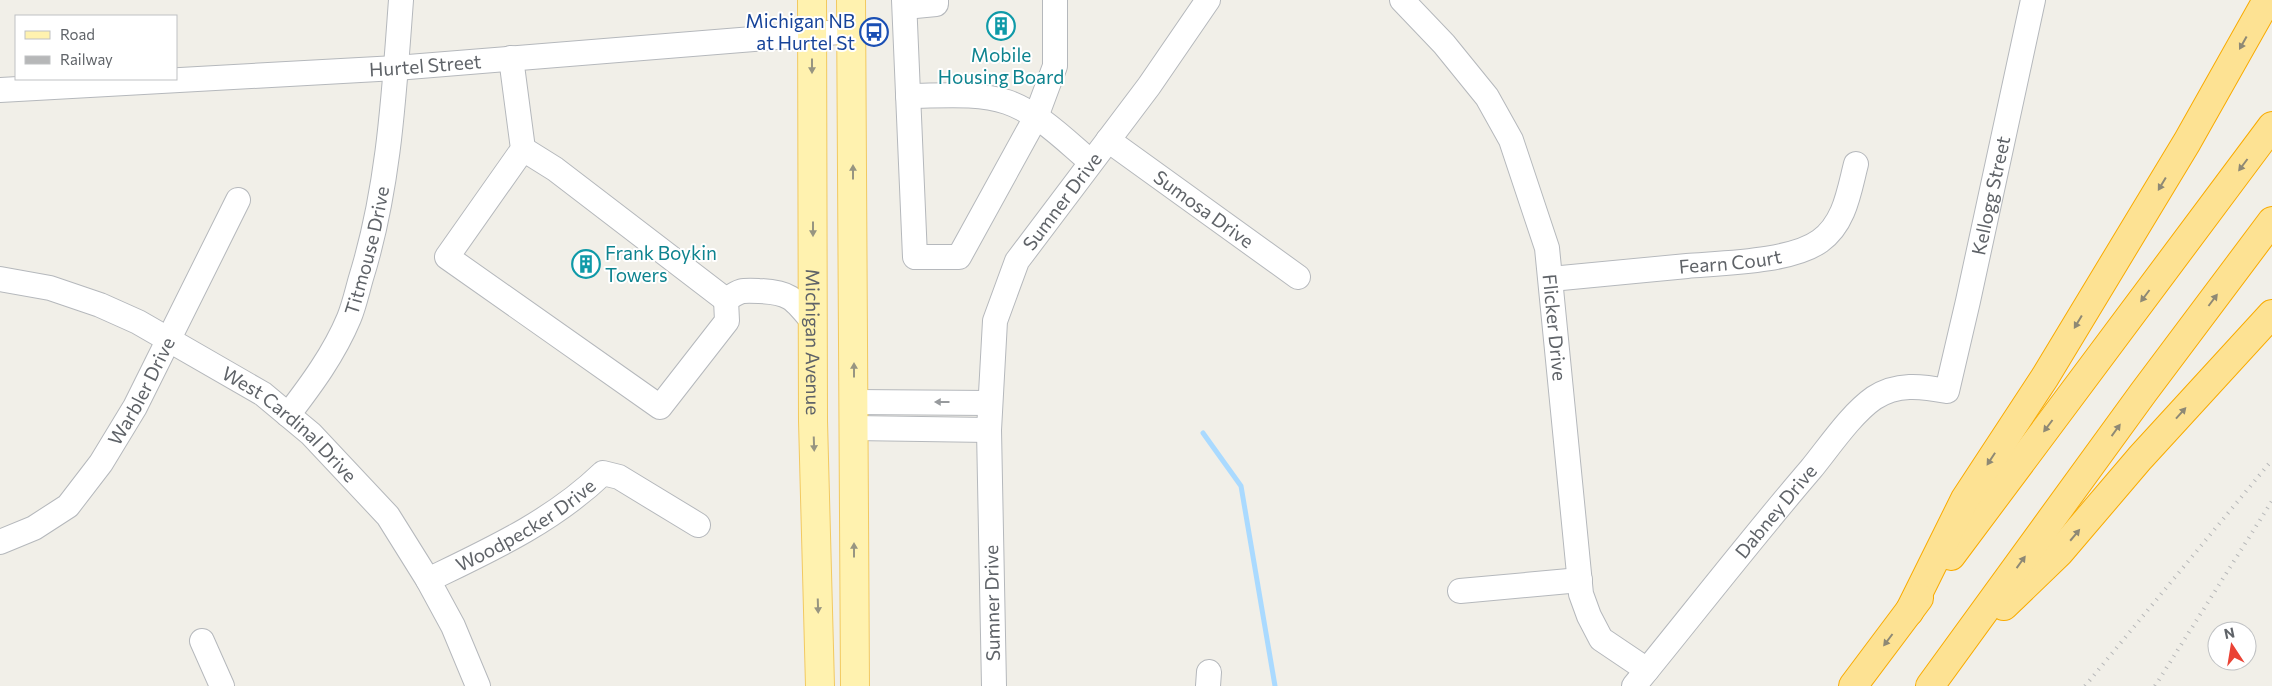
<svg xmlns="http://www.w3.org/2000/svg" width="2272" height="686" viewBox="0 0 2272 686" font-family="Commissioner,sans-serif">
<rect width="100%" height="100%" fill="#f1efe8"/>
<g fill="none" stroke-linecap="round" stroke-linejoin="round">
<polyline stroke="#aadaff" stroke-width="5" points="1203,433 1241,486 1275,686"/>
<defs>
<g id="minor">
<polyline points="904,0 915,257 959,257 1036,117 1055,66 1055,0"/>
<path id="s1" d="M1402,0L1444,44L1487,97L1511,140L1547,248L1581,594L1589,616L1601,639L1647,670"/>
<polyline points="905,7 936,4 936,0"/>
<path d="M511,58L523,149L447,257L660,407L727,321L726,300C740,290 742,290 759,291C789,292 794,298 813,322"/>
<path id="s2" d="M0,90L396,68L852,31"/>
<path d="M908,96C940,96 977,92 1007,102C1039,113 1066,141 1091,162"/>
<path id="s3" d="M1108,140L1298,277"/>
<polyline points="523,149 555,169 726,300"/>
<path id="s4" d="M0,279L50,288L100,305L138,322L263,394L311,434L388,516L428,580L453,626L478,686"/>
<path id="s5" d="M1551,279C1596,275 1641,270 1687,266C1722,263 1791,262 1820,241C1845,223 1849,191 1856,164"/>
<polyline points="854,402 990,403"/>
<path id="s6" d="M288,415C311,385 334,354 349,318C354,306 357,292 361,278C389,188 394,94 401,0"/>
<polyline points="854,428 989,430"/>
<path id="s7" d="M0,542L34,528L68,506L101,463L135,407L238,200"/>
<path id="s8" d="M428,580C490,550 552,522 603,473L619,477L698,525"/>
<polyline points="1460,591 1580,580"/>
<polyline points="202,641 222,686"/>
<path id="s9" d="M994,686L989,430L995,321L1017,261L1149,86L1208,0"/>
<polyline points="1208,686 1209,672"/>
<path id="s10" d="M1634,686C1693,614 1750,540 1811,469C1829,447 1851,414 1874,398C1897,383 1921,386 1947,391L1968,301L2033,0"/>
</g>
<g id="major">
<path id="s11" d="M812,0L813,421L820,686"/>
<polyline points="851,0 855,686"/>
</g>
<g id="highway">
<polyline points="1951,556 2272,126"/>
<polyline points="2004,606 2059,553 2140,458 2272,314"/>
<polyline points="1909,612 1965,499 2045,377 2187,142 2267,0"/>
<polyline points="1853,686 1919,598"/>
<polyline points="1930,686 2143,393 2272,221"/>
</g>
</defs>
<use href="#minor" stroke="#b5b8bc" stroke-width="26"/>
<use href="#major" stroke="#f2c960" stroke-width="30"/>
<use href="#highway" stroke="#f9ab00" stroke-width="30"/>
<use href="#minor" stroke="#fff" stroke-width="24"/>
<use href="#major" stroke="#fff2af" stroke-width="28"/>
<use href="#highway" stroke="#fde293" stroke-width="28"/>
<g stroke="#b6b7b8" stroke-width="4" stroke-dasharray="1 6" stroke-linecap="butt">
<polyline points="2085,686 2272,460"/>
<polyline points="2155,686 2272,501"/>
</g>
</g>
<defs><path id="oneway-solid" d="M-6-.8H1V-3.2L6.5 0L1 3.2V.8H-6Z" transform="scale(1.25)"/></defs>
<g fill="#8e8975">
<use href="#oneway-solid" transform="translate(2243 43) rotate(119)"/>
<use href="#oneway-solid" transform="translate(2243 165) rotate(127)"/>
<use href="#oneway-solid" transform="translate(2162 184) rotate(121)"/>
<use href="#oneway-solid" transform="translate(2145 296) rotate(127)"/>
<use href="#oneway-solid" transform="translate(2213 300) rotate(-53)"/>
<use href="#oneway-solid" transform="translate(2078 322) rotate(121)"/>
<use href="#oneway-solid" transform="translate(2181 413) rotate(-48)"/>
<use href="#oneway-solid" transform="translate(2048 426) rotate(127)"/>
<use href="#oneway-solid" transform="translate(2116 430) rotate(-54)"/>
<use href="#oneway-solid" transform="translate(1991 459) rotate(123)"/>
<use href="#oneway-solid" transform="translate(2075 535) rotate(-50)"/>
<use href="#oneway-solid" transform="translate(2021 562) rotate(-54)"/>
<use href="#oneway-solid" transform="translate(1888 640) rotate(127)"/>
</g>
<g fill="#979581">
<use href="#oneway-solid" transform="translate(812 66) rotate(90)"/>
<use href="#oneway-solid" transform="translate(853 172) rotate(-90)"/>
<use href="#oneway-solid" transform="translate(813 229) rotate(90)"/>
<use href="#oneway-solid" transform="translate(854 370) rotate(-90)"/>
<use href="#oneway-solid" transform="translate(814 444) rotate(88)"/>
<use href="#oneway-solid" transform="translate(854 550) rotate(-90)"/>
<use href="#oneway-solid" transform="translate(818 606) rotate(88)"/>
</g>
<use fill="#979a9d" href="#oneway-solid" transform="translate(942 402) rotate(-180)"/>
<defs>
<symbol id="building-ring" viewBox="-11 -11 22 22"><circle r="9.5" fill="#fff" stroke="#0f9aa8" stroke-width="1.5"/><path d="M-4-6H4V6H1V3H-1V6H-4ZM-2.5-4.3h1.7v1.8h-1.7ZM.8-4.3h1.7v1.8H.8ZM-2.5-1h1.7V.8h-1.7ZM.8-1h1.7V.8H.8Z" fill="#0f9aa8"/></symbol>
<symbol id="bus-ring" viewBox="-11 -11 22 22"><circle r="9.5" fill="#fff" stroke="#1a4fb4" stroke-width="1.5"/><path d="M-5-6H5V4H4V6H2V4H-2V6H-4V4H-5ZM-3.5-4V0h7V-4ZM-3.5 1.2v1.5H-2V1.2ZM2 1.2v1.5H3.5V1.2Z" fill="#1a4fb4"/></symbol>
</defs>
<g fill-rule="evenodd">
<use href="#building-ring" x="985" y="10" width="32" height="32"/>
<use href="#bus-ring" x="858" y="16" width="32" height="32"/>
<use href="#building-ring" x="570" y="248" width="32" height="32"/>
</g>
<g text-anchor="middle" stroke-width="4" stroke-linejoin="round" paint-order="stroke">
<g font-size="19" fill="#164399" stroke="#fff" text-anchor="end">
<text x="855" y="28">Michigan NB<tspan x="855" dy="22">at Hurtel St</tspan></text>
</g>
<g font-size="19" fill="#0d838f" stroke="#fff">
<text x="1001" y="62">Mobile<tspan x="1001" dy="22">Housing Board</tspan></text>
<text x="605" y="260" text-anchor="start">Frank Boykin<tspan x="605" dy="22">Towers</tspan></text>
</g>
<g font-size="19" fill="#5f6368" stroke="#fff">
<text dy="7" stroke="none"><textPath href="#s2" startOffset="426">Hurtel Street</textPath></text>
<text dy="7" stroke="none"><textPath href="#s10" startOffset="651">Kellogg Street</textPath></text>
<text dy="7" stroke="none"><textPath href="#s9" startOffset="504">Sumner Drive</textPath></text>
<text dy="7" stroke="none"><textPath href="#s3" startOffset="118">Sumosa Drive</textPath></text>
<text dy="7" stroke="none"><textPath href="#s6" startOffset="185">Titmouse Drive</textPath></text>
<text dy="7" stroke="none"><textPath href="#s5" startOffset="180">Fearn Court</textPath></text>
<text dy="7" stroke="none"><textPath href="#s1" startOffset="372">Flicker Drive</textPath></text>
<text dy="7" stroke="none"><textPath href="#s11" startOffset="342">Michigan Avenue</textPath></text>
<text dy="7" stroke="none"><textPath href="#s7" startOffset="214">Warbler Drive</textPath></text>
<text dy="7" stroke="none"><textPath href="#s4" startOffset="329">West Cardinal Drive</textPath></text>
<text dy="7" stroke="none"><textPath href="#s10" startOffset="225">Dabney Drive</textPath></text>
<text dy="7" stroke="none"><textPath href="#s8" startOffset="112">Woodpecker Drive</textPath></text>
<text transform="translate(992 603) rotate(-91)" y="7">Sumner Drive</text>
</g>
</g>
<rect x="15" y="15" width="162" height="65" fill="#ffffff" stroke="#bfc1c3"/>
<rect x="25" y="31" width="25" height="8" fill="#fff2af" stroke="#bfc1c3"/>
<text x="60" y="40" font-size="15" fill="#5f6368">Road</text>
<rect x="25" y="56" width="25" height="8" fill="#b6b7b8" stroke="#bfc1c3"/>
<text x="60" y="65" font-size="15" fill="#5f6368">Railway</text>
<g transform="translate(2232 646) rotate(348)"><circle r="24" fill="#ffffff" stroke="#bfc1c3"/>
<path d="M0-4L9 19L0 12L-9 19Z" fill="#ea4335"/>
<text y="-8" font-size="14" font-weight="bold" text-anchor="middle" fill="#5f6368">N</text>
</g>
</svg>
